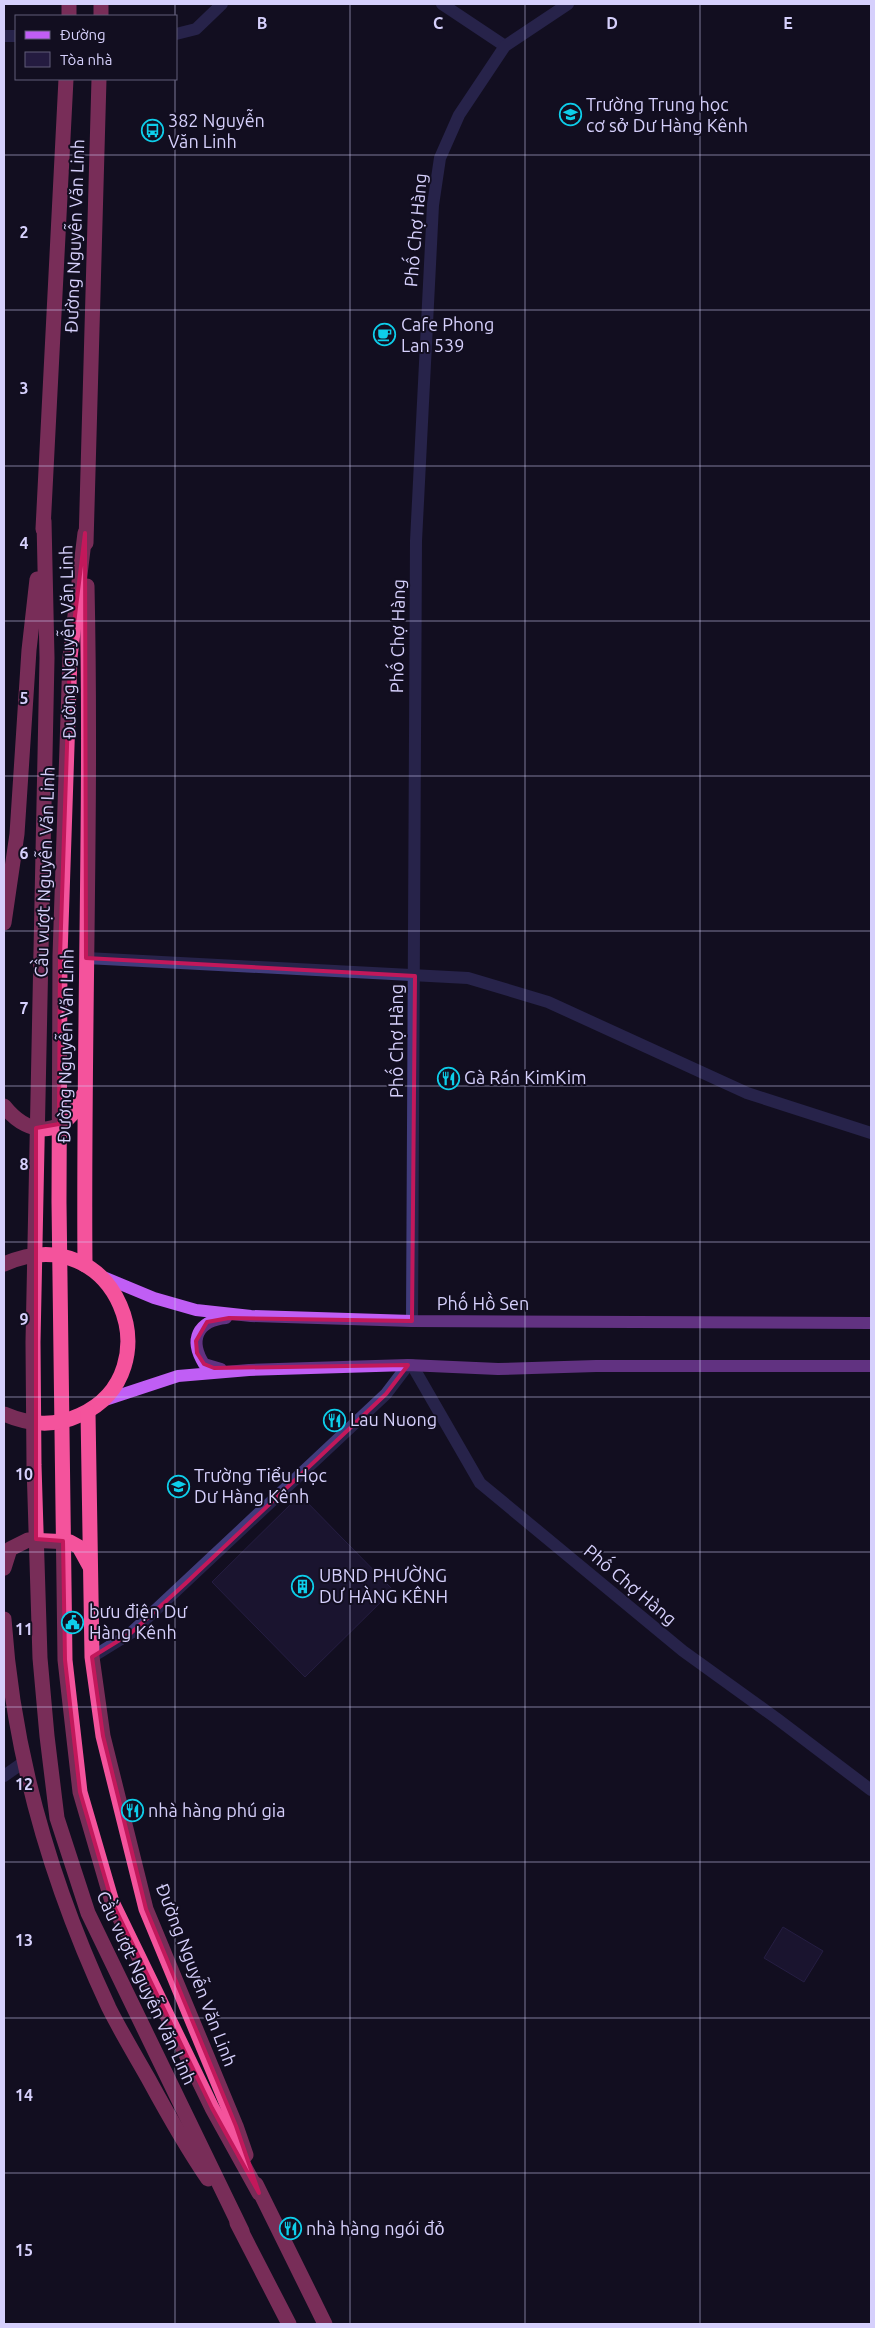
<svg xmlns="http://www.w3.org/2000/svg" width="875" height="2328" viewBox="0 0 875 2328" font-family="Ubuntu,sans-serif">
<rect width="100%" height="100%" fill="#120e20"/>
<g fill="#241b40" stroke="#3c2f6a">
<polygon points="300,1495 393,1590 305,1677 212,1582"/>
<polygon points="783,1927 823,1951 804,1982 764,1958"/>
</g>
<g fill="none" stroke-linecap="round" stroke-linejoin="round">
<g stroke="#403c7c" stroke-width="12">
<polyline points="442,4 505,46"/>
<polyline points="176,34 196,29 222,4"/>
<polyline points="4,36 16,36"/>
<polyline points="86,958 468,978 548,1002 747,1093 871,1133"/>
<polyline points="412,1321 416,541 433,205 440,158 459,115 505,46 568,4"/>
<polyline points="412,1365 480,1483 683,1651 776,1718 871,1790"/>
<polyline points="92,1657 131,1633 386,1394 408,1365"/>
<polyline points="4,1776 24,1762"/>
</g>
<g stroke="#c05ef5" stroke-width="12">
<polyline points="101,1276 154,1298 196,1310 251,1316 412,1321 871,1323"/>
<path d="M221,1369L204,1364C189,1340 197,1321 226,1318"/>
<polyline points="102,1401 178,1376 249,1370 408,1365 498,1369 596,1366 871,1366"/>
</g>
<g stroke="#f4539c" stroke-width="15">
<polyline points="69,16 69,4"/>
<polyline points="101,16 101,4"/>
<polyline points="44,521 47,658 33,1342 34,1465 40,1658 47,1736 57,1818 88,1913 242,2231"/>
<polyline points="43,529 66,79"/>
<polyline points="85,533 70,657 60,956 59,1202 65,1660 80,1792 112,1902 212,2108 259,2193"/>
<polyline points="86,543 99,79"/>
<polyline points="4,923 17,834 29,650 37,579"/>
<path d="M4,1106C31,1140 67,1136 83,1095"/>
<path d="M4,1264C117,1215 175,1372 80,1415C54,1427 30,1425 4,1414"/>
<path d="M85,1265C83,1039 92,812 87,586"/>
<polyline points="88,1412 92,1657 103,1736 146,1909 236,2126 246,2155"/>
<polyline points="4,1568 10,1549 28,1540 70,1542 79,1547 90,1567"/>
<path d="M4,1619C13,1753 52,1886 109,2008C121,2032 135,2055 148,2078C167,2113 186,2147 208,2179"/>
<polyline points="256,2184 325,2324"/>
<polyline points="237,2223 289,2324"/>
</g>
</g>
<path d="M0 0H875V2328H0ZM85,533L86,958L415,976L412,1321L229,1318L207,1322L196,1341L197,1353L204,1364L214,1368L408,1365L386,1394L186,1583L131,1633L92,1657L103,1736L146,1909L236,2126L259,2193L212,2108L112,1902L80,1792L65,1660L63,1541L36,1539V1128L59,1124L60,956L70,657Z" fill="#120e20" fill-opacity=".55" fill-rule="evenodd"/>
<path fill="none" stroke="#c2185b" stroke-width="4" stroke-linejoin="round" d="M85,533L86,958L415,976L412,1321L229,1318L207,1322L196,1341L197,1353L204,1364L214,1368L408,1365L386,1394L186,1583L131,1633L92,1657L103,1736L146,1909L236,2126L259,2193L212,2108L112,1902L80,1792L65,1660L63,1541L36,1539V1128L59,1124L60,956L70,657Z"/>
<path fill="none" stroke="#d6d0fc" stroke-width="1" stroke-opacity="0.55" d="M175,4V16M350,4V2324M525,4V2324M700,4V2324M175,79V2324M4,155H871M4,310H871M4,466H871M4,621H871M4,776H871M4,931H871M4,1086H871M4,1242H871M4,1397H871M4,1552H871M4,1707H871M4,1862H871M4,2018H871M4,2173H871"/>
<defs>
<symbol id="school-ring" viewBox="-11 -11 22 22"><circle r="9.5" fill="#120e20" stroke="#0eceea" stroke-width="1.5"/><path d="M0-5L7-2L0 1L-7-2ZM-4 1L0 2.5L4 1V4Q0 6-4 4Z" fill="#0eceea"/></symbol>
<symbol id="bus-ring" viewBox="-11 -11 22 22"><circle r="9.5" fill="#120e20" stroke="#0eceea" stroke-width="1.5"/><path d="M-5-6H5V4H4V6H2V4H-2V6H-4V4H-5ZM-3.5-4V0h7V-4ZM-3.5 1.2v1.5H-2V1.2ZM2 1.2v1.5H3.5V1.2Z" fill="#0eceea"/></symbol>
<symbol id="cafe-ring" viewBox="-11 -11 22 22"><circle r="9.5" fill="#120e20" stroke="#0eceea" stroke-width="1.5"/><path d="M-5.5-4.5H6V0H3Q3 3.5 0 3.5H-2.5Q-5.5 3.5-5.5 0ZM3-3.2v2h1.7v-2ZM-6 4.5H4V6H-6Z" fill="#0eceea"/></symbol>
<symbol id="restaurant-ring" viewBox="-11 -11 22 22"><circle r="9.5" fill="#120e20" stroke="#0eceea" stroke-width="1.5"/><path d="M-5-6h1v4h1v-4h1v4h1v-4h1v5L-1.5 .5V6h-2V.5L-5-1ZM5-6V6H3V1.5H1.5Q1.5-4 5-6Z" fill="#0eceea"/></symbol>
<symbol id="building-ring" viewBox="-11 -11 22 22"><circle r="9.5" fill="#120e20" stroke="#0eceea" stroke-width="1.5"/><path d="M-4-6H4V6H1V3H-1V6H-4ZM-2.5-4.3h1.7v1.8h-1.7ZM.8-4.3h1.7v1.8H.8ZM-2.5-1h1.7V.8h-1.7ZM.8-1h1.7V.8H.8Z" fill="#0eceea"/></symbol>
<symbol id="civic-ring" viewBox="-11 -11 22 22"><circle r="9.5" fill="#120e20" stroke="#0eceea" stroke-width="1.5"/><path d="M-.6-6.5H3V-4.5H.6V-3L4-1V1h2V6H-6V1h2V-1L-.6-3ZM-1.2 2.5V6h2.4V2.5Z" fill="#0eceea"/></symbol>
</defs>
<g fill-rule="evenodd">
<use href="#school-ring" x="558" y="102" width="25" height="25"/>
<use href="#bus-ring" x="140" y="118" width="25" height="25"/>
<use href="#cafe-ring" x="372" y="322" width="25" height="25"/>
<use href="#restaurant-ring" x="436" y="1066" width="25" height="25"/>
<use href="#restaurant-ring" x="322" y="1408" width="25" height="25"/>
<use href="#school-ring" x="166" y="1474" width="25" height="25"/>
<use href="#building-ring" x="290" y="1574" width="25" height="25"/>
<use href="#civic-ring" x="60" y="1610" width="25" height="25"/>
<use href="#restaurant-ring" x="120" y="1798" width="25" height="25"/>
<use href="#restaurant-ring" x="278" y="2216" width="25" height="25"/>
</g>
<g text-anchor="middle" stroke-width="4" stroke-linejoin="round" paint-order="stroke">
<g font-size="18" fill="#d6d0fc" stroke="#120e20" text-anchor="start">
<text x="586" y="111">Trường Trung học<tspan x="586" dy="21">cơ sở Dư Hàng Kênh</tspan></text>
<text x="168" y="127">382 Nguyễn<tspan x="168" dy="21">Văn Linh</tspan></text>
<text x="401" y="331">Cafe Phong<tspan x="401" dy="21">Lan 539</tspan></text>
<text x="464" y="1084">Gà Rán KimKim</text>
<text x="350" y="1426">Lau Nuong</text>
<text x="194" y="1482">Trường Tiểu Học<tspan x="194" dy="21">Dư Hàng Kênh</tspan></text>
<text x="319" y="1582">UBND PHƯỜNG<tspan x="319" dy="21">DƯ HÀNG KÊNH</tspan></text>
<text x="89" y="1618">bưu điện Dư<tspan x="89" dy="21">Hàng Kênh</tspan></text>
<text x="148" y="1817">nhà hàng phú gia</text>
<text x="306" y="2235">nhà hàng ngói đỏ</text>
</g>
<g font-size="18" fill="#d6d0fc" stroke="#120e20">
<text transform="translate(416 230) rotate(-85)" y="6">Phố Chợ Hàng</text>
<text transform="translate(75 236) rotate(-88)" y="6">Đường Nguyễn Văn Linh</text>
<text transform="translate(398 636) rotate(-89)" y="6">Phố Chợ Hàng</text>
<text transform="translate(68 642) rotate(-91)" y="6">Đường Nguyễn Văn Linh</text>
<text transform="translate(45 872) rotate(-88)" y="6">Cầu vượt Nguyễn Văn Linh</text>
<text transform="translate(397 1041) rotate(-90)" y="6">Phố Chợ Hàng</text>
<text transform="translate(66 1046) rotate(-89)" y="6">Đường Nguyễn Văn Linh</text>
<text x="483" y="1310">Phố Hồ Sen</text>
<text transform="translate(630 1585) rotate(40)" y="6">Phố Chợ Hàng</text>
<text transform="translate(196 1975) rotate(69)" y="6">Đường Nguyễn Văn Linh</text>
<text transform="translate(146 1988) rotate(65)" y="6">Cầu vượt Nguyễn Văn Linh</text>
</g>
</g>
<g font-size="16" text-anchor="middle" font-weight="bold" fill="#d6d0fc" stroke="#120e20" stroke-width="4" stroke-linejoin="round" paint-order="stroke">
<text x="262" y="29">B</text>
<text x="438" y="29">C</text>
<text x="612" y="29">D</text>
<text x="788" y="29">E</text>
<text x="24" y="238">2</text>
<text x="24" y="394">3</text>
<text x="24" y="549">4</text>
<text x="24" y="704">5</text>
<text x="24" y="859">6</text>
<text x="24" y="1014">7</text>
<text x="24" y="1170">8</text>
<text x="24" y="1325">9</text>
<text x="24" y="1480">10</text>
<text x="24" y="1635">11</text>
<text x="24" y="1790">12</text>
<text x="24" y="1946">13</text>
<text x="24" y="2101">14</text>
<text x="24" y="2256">15</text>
</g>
<rect width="875" height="2328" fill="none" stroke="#d6d0fc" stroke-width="10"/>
<rect x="15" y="15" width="162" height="65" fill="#120e20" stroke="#605c78"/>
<rect x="25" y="31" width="25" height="8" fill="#c05ef5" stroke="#605c78"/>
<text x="60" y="40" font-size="15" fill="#d6d0fc">Đường</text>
<rect x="25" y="52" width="25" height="15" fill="#241b40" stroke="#605c78"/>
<text x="60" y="65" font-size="15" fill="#d6d0fc">Tòa nhà</text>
</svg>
